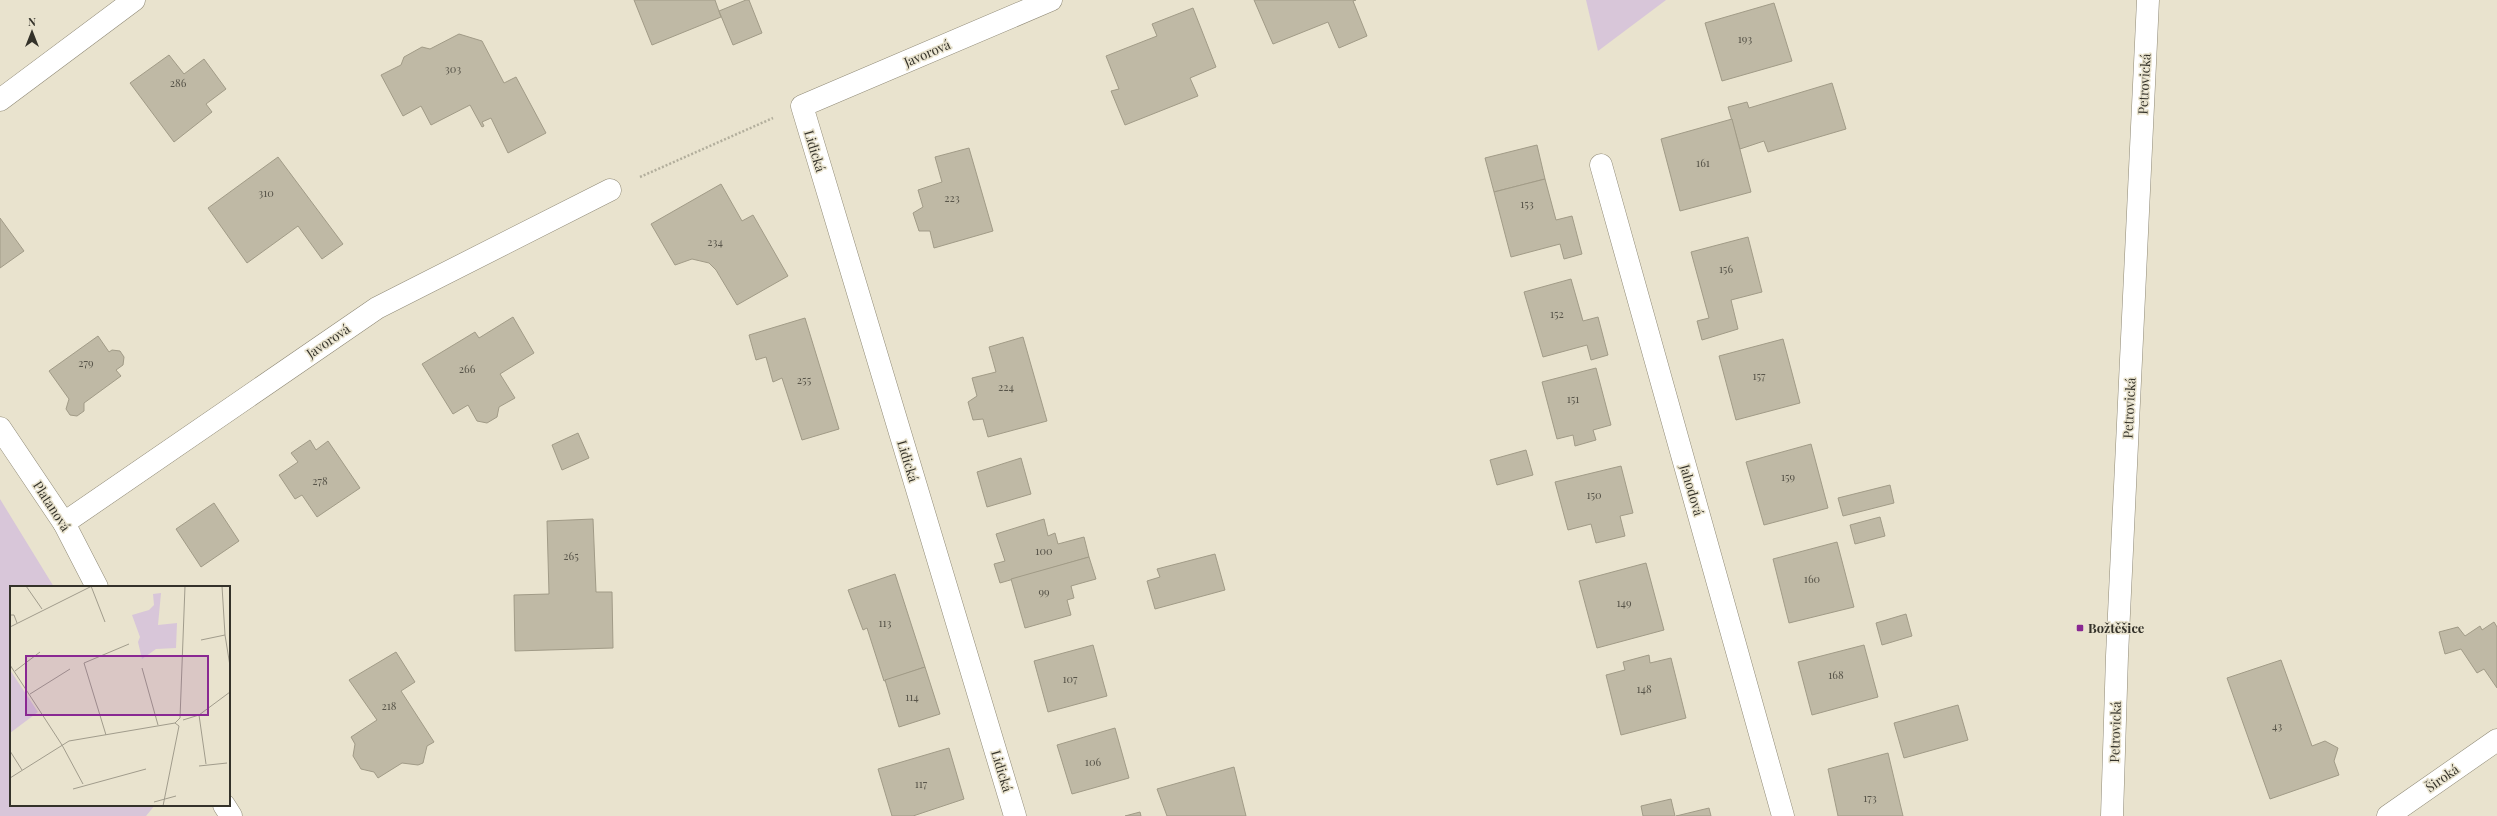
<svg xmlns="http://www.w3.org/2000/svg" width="2497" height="816" viewBox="0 0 2497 816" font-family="'Playfair Display',serif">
<rect width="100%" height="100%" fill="#e9e3ce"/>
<g fill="#d8c6d9">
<polygon points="1586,0 1666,0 1598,51"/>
<polygon points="0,499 54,587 11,587 11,805 155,805 146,816 0,816"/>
</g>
<g fill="#bfb9a5" stroke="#a19b87">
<polygon points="634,0 715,0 721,17 652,45"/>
<polygon points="746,0 749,0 762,33 733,45 719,11"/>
<polygon points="1254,0 1356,0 1353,1 1367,36 1339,48 1328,22 1273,44"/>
<polygon points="1774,3 1792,61 1722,81 1705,23"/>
<polygon points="1193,8 1216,67 1190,78 1198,96 1125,125 1111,91 1119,89 1106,56 1157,36 1152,24"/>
<polygon points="459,34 482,41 504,83 516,77 546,133 508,153 491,118 482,122 484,126 482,127 470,105 431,125 421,106 403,116 381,75 401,65 404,57 422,47 430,49"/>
<polygon points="169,55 184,74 204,59 226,89 206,104 212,112 174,142 130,83"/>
<polygon points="1832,83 1846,129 1768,152 1764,141 1740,149 1728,107 1747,102 1749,108"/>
<polygon points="1732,119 1751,192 1680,211 1661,139"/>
<polygon points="1537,145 1545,179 1494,192 1485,158"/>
<polygon points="969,148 993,231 934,248 930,231 919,231 913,213 923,207 918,190 942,182 935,157"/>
<polygon points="278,157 343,244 322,259 298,226 247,263 208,208"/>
<polygon points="1545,179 1556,220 1572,216 1582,254 1564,259 1560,244 1511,257 1494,192"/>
<polygon points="721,184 742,221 753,215 788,276 737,305 716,270 709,263 692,259 675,265 651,224"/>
<polygon points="0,218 24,251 0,268"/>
<polygon points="1748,237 1762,292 1731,300 1738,329 1702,340 1697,321 1709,318 1691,252"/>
<polygon points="1571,279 1583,321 1598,317 1608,355 1591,360 1587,345 1543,357 1524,292"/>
<polygon points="513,317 534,353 500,374 515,398 499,407 497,417 487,423 477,421 468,405 453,414 422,364 475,332 479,338"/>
<polygon points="805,318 839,429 802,440 782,378 773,382 766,357 756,360 749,335"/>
<polygon points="98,336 109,352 112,350 120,351 124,357 123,365 116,370 121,376 84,403 84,411 77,416 70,415 66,409 69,399 49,371"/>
<polygon points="1023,337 1047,421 988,437 983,419 973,420 968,402 977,396 972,378 996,372 989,347"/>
<polygon points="1783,339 1800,403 1736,420 1719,356"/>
<polygon points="1596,368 1611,425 1593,430 1596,440 1575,446 1573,435 1557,439 1542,382"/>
<polygon points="578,433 589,458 562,470 552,445"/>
<polygon points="310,440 316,450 328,441 360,488 317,517 302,495 295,499 279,475 298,462 291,453"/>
<polygon points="1811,444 1828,508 1764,525 1746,462"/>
<polygon points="1526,450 1533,475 1497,485 1490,460"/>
<polygon points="1021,458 1031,494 987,507 977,472"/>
<polygon points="1621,466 1633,513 1620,516 1625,536 1596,543 1591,524 1568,530 1555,482"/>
<polygon points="1890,485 1894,503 1843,516 1838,498"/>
<polygon points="214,503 239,541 201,567 176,529"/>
<polygon points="1880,517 1885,536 1855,544 1850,525"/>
<polygon points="593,519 596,592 612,592 613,648 515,651 514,595 549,594 547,521"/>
<polygon points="1044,519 1048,536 1055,533 1058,544 1084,537 1089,557 1000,583 994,564 1005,561 996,534"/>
<polygon points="1837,542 1854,607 1789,623 1773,559"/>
<polygon points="1215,554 1225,590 1155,609 1147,581 1160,577 1157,569"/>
<polygon points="1089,557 1096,579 1071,586 1074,598 1067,600 1071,615 1025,628 1011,579"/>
<polygon points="1646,563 1664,630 1597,648 1579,581"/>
<polygon points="895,574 925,667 884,681 867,628 863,630 848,590"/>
<polygon points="1906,614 1912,636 1882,645 1876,623"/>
<polygon points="2494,622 2497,627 2497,688 2484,669 2477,673 2461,649 2445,654 2439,632 2458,627 2465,636 2480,626 2482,630"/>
<polygon points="1093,645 1107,696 1048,712 1034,661"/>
<polygon points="1864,645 1878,697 1812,715 1798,662"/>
<polygon points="396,652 415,682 401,691 434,742 427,746 423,763 418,765 402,763 378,778 374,772 361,769 353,756 355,744 351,737 377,720 349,680"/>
<polygon points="1649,655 1650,663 1671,658 1686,718 1621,735 1606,675 1625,670 1623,662"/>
<polygon points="2281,660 2312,746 2325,741 2338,748 2334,761 2339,775 2270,799 2227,678"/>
<polygon points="925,667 940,714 899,727 885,680"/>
<polygon points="1958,705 1968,740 1904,758 1894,723"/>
<polygon points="1115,728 1129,778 1072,794 1057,745"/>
<polygon points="949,748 964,799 913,816 892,816 878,769"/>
<polygon points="1888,753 1903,816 1838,816 1828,769"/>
<polygon points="1234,767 1246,816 1167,816 1157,789"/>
<polygon points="1671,799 1675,816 1643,816 1641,806"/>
<polygon points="1709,808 1711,816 1676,816"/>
<polygon points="1140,812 1141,816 1125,816"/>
</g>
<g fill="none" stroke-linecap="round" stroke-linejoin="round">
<defs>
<g id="minor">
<polyline points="0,100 134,0"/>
<polyline points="1601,165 1783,816"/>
<polyline points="0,428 64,523 97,587"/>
<polyline points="64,523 377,308 610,190"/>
<polyline points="224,805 231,816"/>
<polyline points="1015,816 802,106 1051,0"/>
</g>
<polyline id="tertiary" points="2388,816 2497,740"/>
<polyline id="secondary" points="2112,816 2117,656 2148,0"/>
</defs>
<use href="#minor" stroke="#8f8976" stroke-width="23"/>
<use href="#tertiary" stroke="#8f8976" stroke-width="23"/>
<use href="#secondary" stroke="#8f8976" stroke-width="23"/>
<polyline stroke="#b2ae9c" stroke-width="2.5" stroke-dasharray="2 2" stroke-linecap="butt" points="640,177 773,118"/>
<use href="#minor" stroke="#fff" stroke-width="22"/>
<use href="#tertiary" stroke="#fff" stroke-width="22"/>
<use href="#secondary" stroke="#fff" stroke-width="22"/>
</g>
<rect fill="#892892" stroke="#e9e3ce" stroke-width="1.5" x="2076" y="624" width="8" height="8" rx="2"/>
<g text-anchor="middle" stroke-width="3" stroke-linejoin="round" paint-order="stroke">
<g font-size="11" fill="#575449">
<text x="1745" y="43">193</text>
<text x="453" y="73">303</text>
<text x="178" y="87">286</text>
<text x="1703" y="167">161</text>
<text x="266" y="197">310</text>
<text x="952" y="202">223</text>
<text x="1527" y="208">153</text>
<text x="715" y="246">234</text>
<text x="1726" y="273">156</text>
<text x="1557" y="318">152</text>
<text x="86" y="367">279</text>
<text x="467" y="373">266</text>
<text x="1759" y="380">157</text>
<text x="804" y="384">255</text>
<text x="1006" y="391">224</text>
<text x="1573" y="403">151</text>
<text x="1788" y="481">159</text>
<text x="320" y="485">278</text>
<text x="1594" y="499">150</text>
<text x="1044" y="555">100</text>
<text x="571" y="560">265</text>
<text x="1812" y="583">160</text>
<text x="1044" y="596">99</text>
<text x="1624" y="607">149</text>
<text x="885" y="627">113</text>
<text x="1836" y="679">168</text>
<text x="1070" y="683">107</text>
<text x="1644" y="693">148</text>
<text x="912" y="701">114</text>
<text x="389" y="710">218</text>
<text x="2277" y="730">43</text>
<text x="1093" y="766">106</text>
<text x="921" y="788">117</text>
<text x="1870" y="802">173</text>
</g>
<g font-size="13" fill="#34322a" stroke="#e9e3ce">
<text transform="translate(927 53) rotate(-23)" y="5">Javorová</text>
<text transform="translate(2144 84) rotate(-87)" y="5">Petrovická</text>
<text transform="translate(815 151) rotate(73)" y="5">Lidická</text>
<text transform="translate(328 341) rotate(-34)" y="5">Javorová</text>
<text transform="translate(2129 408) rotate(-87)" y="5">Petrovická</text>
<text transform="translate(908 461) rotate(73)" y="5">Lidická</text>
<text transform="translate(1692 490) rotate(74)" y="5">Jahodová</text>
<text transform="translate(52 506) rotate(57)" y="5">Platanová</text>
<text transform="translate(2115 732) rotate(-88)" y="5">Petrovická</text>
<text transform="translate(1002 771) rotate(73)" y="5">Lidická</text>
<text transform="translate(2442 778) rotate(-35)" y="5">Široká</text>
</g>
<g font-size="13" font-weight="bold" fill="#34322a" stroke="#e9e3ce" text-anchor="start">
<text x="2088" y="633">Božtěšice</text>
</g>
</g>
<g transform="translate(10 586)">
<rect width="220" height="220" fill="#e9e3ce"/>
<path d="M151,7L148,39L167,37L166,62L146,63L132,73L128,56L130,51L122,29L139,24L144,19L143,8ZM0,84L28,126L0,147Z" fill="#d8c6d9"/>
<path fill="none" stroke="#a19c8c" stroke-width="1" d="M16,0L32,23M81,0L95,36M212,0L215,49L220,80M0,29H4L7,37M0,41L82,0M191,54L215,49M0,79L52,159L73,198M132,82L148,139M5,85L30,66M20,108L60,83M189,129L196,178M170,132L175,0M173,134L189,129L220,106M169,140L165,137L170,132M96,149L74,77L119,58M0,165L12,184M189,180L217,177M0,192L59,155L165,137M63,203L136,183M144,216L166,210M153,220L169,140"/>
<path fill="#892892" fill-opacity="0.15" stroke="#892892" stroke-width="2" d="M16,70H198V129H16Z"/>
<rect width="220" height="220" fill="none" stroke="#34322a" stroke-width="2"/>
</g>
<g transform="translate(32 32)" stroke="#e9e3ce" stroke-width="3" paint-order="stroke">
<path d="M0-3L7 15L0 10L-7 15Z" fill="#34322a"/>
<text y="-6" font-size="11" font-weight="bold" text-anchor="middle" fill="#34322a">N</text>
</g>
</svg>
